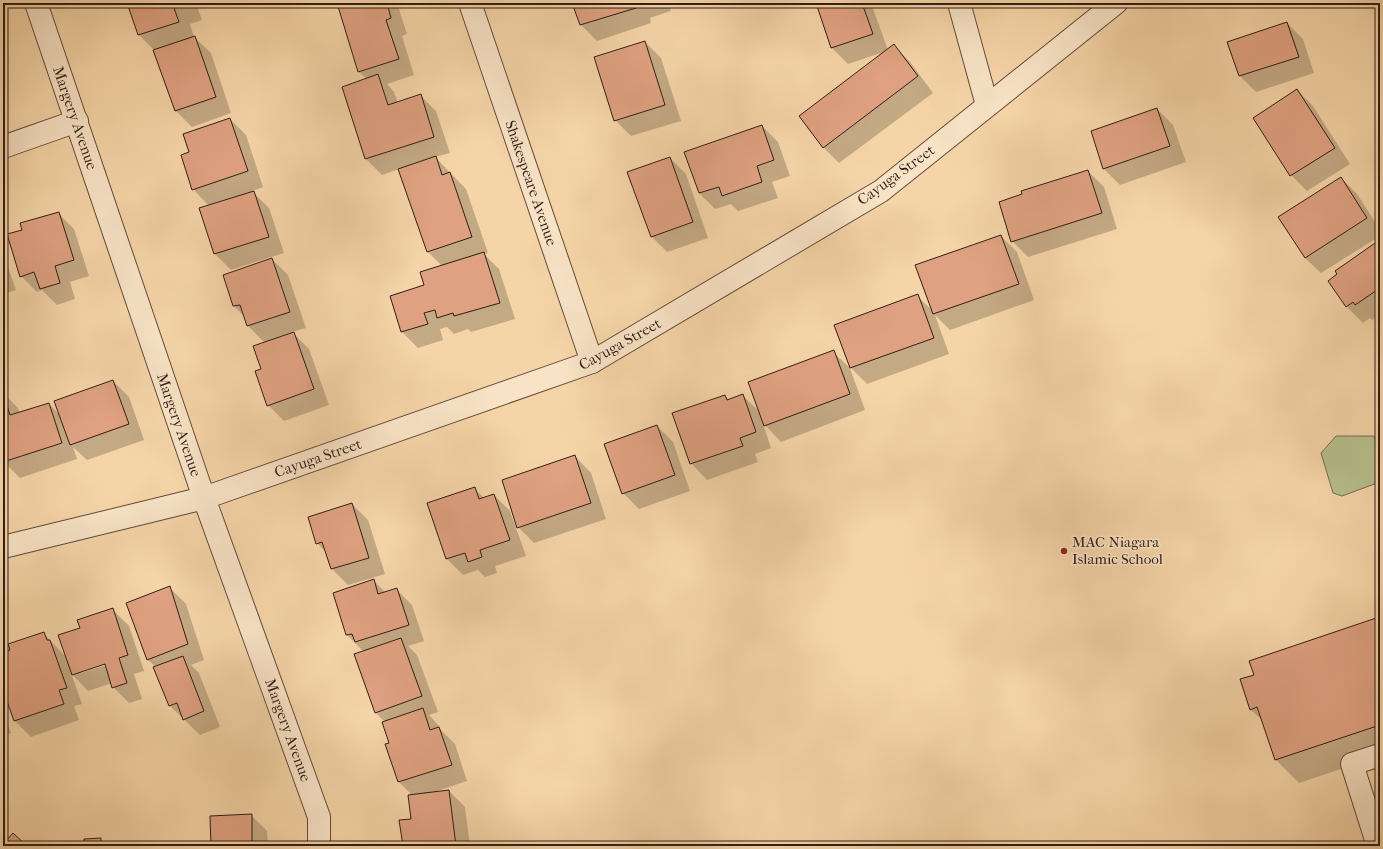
<svg xmlns="http://www.w3.org/2000/svg" width="1383" height="849" viewBox="0 0 1383 849" font-family="'IM FELL French Canon',serif">
<rect width="100%" height="100%" fill="#f5d4a7"/>
<filter id="stains"><feTurbulence type="fractalNoise" baseFrequency=".005" numOctaves="4"/><feColorMatrix values="0 0 0 0 .2 0 0 0 0 .09 0 0 0 0 .02 0 0 0 .5 -.17"/></filter>
<radialGradient id="worn" r=".72"><stop offset=".6" stop-color="#630" stop-opacity="0"/><stop offset="1" stop-color="#630" stop-opacity=".3"/></radialGradient>
<polygon fill="#b6be8c" stroke="#746e50" points="1336,436 1374,436 1380,454 1380,482 1342,496 1333,493 1321,453"/>
<g fill="#0003" fill-rule="evenodd">
<polygon points="128,3 196,3 202,20 190,24 194,37 211,53 231,113 192,127 176,111 155,51 139,35"/>
<polygon points="338,3 397,3 407,34 402,36 414,75 387,84 394,92 398,103 420,95 436,111 450,153 435,157 466,189 488,253 484,254 499,269 515,319 471,332 468,329 454,334 447,327 440,329 443,340 418,348 402,332 425,285 442,266 428,252 399,169 382,175 366,159 343,87 367,79 359,72"/>
<polygon points="573,3 668,3 671,11 650,18 651,23 597,41 581,25"/>
<polygon points="817,3 871,3 888,50 894,46 910,62 933,93 839,163 823,147 887,51 848,64 832,48"/>
<polygon points="1287,23 1303,39 1314,73 1256,92 1240,76 1229,42"/>
<polygon points="645,42 661,58 681,121 631,136 615,120"/>
<polygon points="1297,90 1313,106 1350,164 1307,191 1291,175 1254,118"/>
<polygon points="1157,109 1173,125 1186,162 1120,185 1104,169"/>
<polygon points="230,119 246,135 263,187 252,191 269,208 284,253 231,270 215,254 201,209 209,206 193,189 191,153"/>
<polygon points="762,126 778,142 790,176 772,182 778,198 738,211 731,204 715,209 699,193 686,153"/>
<polygon points="670,158 686,174 708,238 667,252 651,236"/>
<polygon points="1088,171 1104,187 1117,229 1028,257 1012,241"/>
<polygon points="1341,178 1357,194 1380,230 1380,236 1321,273 1305,258"/>
<polygon points="58,213 74,229 89,276 70,282 75,299 57,305 42,290 37,292 21,276 23,230"/>
<polygon points="1001,236 1017,252 1034,300 950,330 935,315 949,354 867,384 851,368 835,326 917,296 933,311"/>
<polygon points="1380,245 1380,315 1372,320 1370,318 1363,323 1347,307 1329,281"/>
<polygon points="3,253 16,290 3,294"/>
<polygon points="272,259 288,275 306,328 292,332 309,349 329,405 284,421 268,405 262,369 265,343 248,326 245,317 234,306 224,276"/>
<polygon points="833,352 850,368 865,410 781,442 763,423 771,448 755,454 758,462 707,480 691,463 725,396 729,400 743,396 761,413"/>
<polygon points="113,381 129,397 144,440 87,460 73,447 77,459 20,478 4,462 3,458 3,393 18,408 20,413 49,404 61,416"/>
<polygon points="657,426 673,442 690,491 639,509 623,493"/>
<polygon points="575,456 591,473 606,519 534,543 518,527"/>
<polygon points="3,468 8,483 3,484"/>
<polygon points="474,488 484,498 494,495 510,511 526,556 495,566 497,573 485,577 478,570 463,575 447,559 428,503"/>
<polygon points="352,504 368,520 385,574 348,585 332,569 327,553 317,543"/>
<polygon points="373,580 386,593 396,589 412,605 424,641 408,646 417,655 438,712 429,715 439,726 441,730 455,744 467,781 434,792 434,793 449,791 465,807 470,846 404,846 412,820 413,796 399,782 387,744 390,743 385,722 376,713 364,652 347,635 334,594"/>
<polygon points="170,588 186,604 204,660 191,665 199,673 220,727 200,735 170,706 156,667 148,660 127,604"/>
<path d="M113,610L129,626L144,671L134,674L142,699L129,703L113,687L112,683L88,691L71,673L82,704L74,706L79,720L31,737L15,721L3,687V653L11,651L43,633L67,658L81,628ZM109,662L110,664L81,673V671Z"/>
<polygon points="1380,613 1380,756 1299,783 1276,760 1263,721 1251,710 1241,680 1255,676 1380,618"/>
<polygon points="3,711 11,733 3,736"/>
<polygon points="251,815 267,831 268,846 212,846"/>
<polygon points="100,839 107,846 85,846"/>
</g>
<g fill="#dfa181" stroke="#321d15">
<polygon points="127,3 186,3 186,4 174,8 179,22 138,35"/>
<polygon points="337,3 387,3 391,18 386,20 399,59 358,72"/>
<polygon points="572,3 635,3 636,8 580,25"/>
<polygon points="816,3 862,3 873,34 831,48"/>
<polygon points="1287,22 1299,57 1239,76 1227,42"/>
<polygon points="195,36 216,97 175,111 153,50"/>
<polygon points="645,41 665,105 614,121 594,57"/>
<polygon points="894,44 918,76 823,148 799,116"/>
<polygon points="378,74 388,105 421,94 434,137 365,159 342,87"/>
<polygon points="1297,89 1335,148 1290,176 1253,118"/>
<polygon points="1157,108 1170,146 1103,169 1091,131"/>
<polygon points="230,118 248,171 192,190 181,155 189,152 183,134"/>
<polygon points="762,125 774,160 757,166 762,182 722,196 719,187 699,193 684,152"/>
<polygon points="436,156 442,175 450,172 472,237 427,252 398,169"/>
<polygon points="670,157 693,222 651,237 627,172"/>
<polygon points="1088,170 1102,213 1011,242 999,202 1022,194 1021,191"/>
<polygon points="1341,177 1367,218 1305,258 1278,217"/>
<polygon points="254,191 269,237 214,254 199,208"/>
<polygon points="59,212 74,260 55,266 60,283 40,289 34,272 20,277 7,234 22,230 20,223"/>
<polygon points="1001,235 1019,284 933,314 915,265"/>
<polygon points="1378,241 1380,244 1380,288 1355,305 1353,302 1346,307 1328,281 1337,274 1335,271"/>
<polygon points="484,252 500,303 454,316 453,313 437,318 435,310 424,313 428,324 401,332 390,296 424,285 420,272"/>
<polygon points="272,258 290,312 247,326 240,305 233,306 223,275"/>
<polygon points="918,294 934,338 850,368 834,325"/>
<polygon points="294,332 314,389 267,406 255,371 261,369 253,346"/>
<polygon points="834,350 850,394 764,426 748,382"/>
<polygon points="113,380 129,424 70,445 54,401"/>
<polygon points="3,393 10,415 49,403 62,443 3,462"/>
<polygon points="743,394 756,432 740,438 743,446 690,464 672,413 725,395 727,400"/>
<polygon points="657,425 675,475 622,494 604,444"/>
<polygon points="575,455 591,503 517,528 502,480"/>
<polygon points="475,487 479,499 494,494 510,540 480,550 482,557 468,562 465,553 446,559 427,503"/>
<polygon points="352,503 369,558 331,569 322,542 316,544 308,517"/>
<polygon points="374,579 378,594 397,588 409,625 355,642 352,634 346,635 333,593"/>
<polygon points="170,586 188,644 147,660 126,603"/>
<polygon points="113,608 128,655 119,658 127,683 112,688 105,664 72,675 58,635 80,628 77,620"/>
<polygon points="1380,612 1380,725 1275,760 1257,707 1250,710 1240,679 1254,675 1249,661 1379,617 1377,613"/>
<polygon points="44,632 47,640 50,640 67,688 59,690 64,704 14,721 3,690 3,652 10,650 8,644"/>
<polygon points="401,638 422,696 375,713 354,654"/>
<polygon points="183,656 204,711 183,720 177,703 169,706 153,667"/>
<polygon points="423,708 430,730 439,727 452,765 398,782 385,744 389,743 382,722"/>
<polygon points="449,790 456,846 403,846 399,820 411,819 408,795"/>
<polygon points="252,814 252,846 211,846 210,816"/>
<polygon points="13,833 27,846 3,846 3,844"/>
<polygon points="101,838 101,846 84,846 84,839"/>
<polygon points="190,842 190,846 129,846 128,844"/>
</g>
<g fill="none" stroke-linecap="round" stroke-linejoin="round">
<defs>
<g id="minor">
<polyline points="36,3 204,498 319,817 319,846"/>
<polyline points="470,3 592,362"/>
<polyline points="959,3 987,105"/>
<polyline points="3,147 77,121"/>
<polyline points="3,547 204,498 592,362 881,191 1116,3"/>
<polyline points="1378,846 1352,764 1380,755"/>
</g>
</defs>
<use href="#minor" stroke="#634b3a" stroke-width="24"/>
<use href="#minor" stroke="#f8e3c6" stroke-width="22"/>
</g>
<circle fill="#8f2418" stroke="#f8e3c6" stroke-width="1.5" cx="1064" cy="551" r="4"/>
<g text-anchor="middle" stroke-width="3" stroke-linejoin="round" paint-order="stroke">
<g font-size="15" fill="#321d15" stroke="#f8e3c6">
<text transform="translate(75 118) rotate(71)" y="5">Margery Avenue</text>
<text transform="translate(896 175) rotate(-36)" y="5">Cayuga Street</text>
<text transform="translate(531 183) rotate(71)" y="5">Shakespeare Avenue</text>
<text transform="translate(620 344) rotate(-29)" y="5">Cayuga Street</text>
<text transform="translate(179 425) rotate(71)" y="5">Margery Avenue</text>
<text transform="translate(318 458) rotate(-19)" y="5">Cayuga Street</text>
<text transform="translate(288 730) rotate(70)" y="5">Margery Avenue</text>
</g>
<g font-size="15" fill="#321d15" stroke="#f8e3c6" text-anchor="start">
<text x="1072" y="547">MAC Niagara<tspan x="1072" dy="17">Islamic School</tspan></text>
</g>
</g>
<rect width="1383" height="849" fill="none" stroke="#f5d4a7" stroke-width="16"/>
<rect x="4" y="4" width="1375" height="841" fill="none" stroke="#321d15" stroke-width="2"/>
<rect x="8" y="8" width="1367" height="833" fill="none" stroke="#321d15"/>
<rect width="100%" height="100%" filter="url(#stains)"/>
<rect width="100%" height="100%" fill="url(#worn)"/>
</svg>
